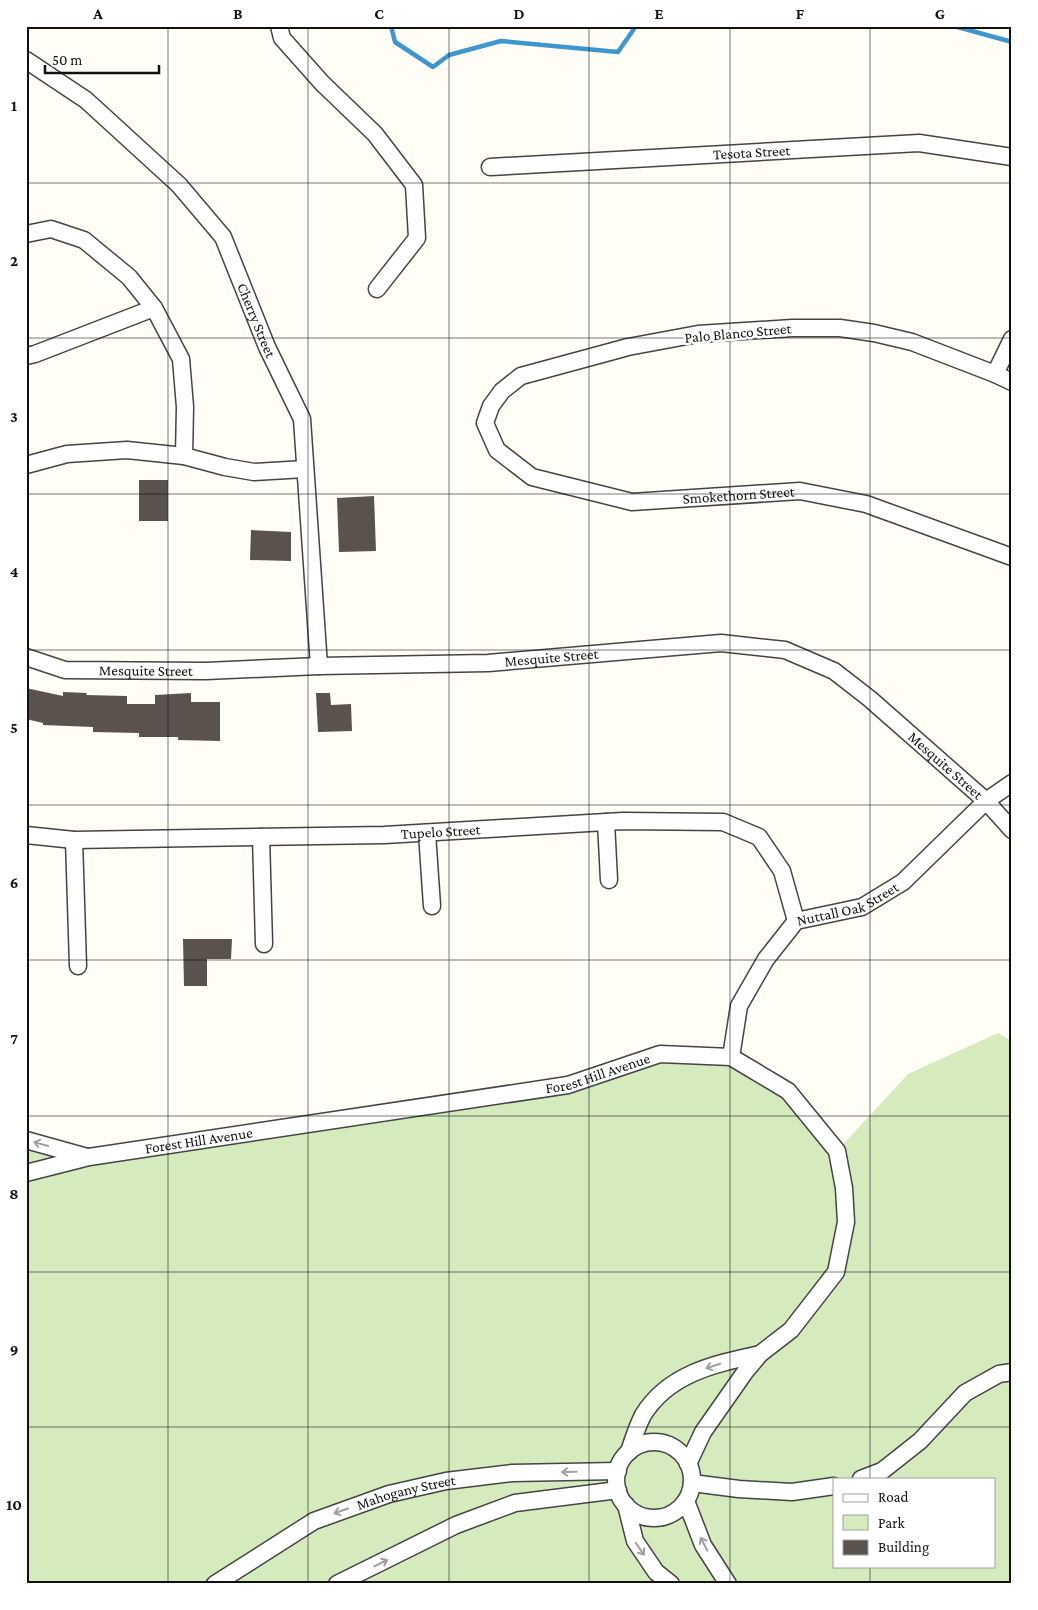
<svg xmlns="http://www.w3.org/2000/svg" width="1038" height="1610" viewBox="0 0 1038 1610" font-family="'Crimson Pro',serif">
<rect width="100%" height="100%" fill="#fffdf5"/>
<path fill="#d5ebbd" fill-rule="evenodd" d="M998,1033L1012,1041V1584H26V1140L89,1157L568,1085L660,1054L731,1057L788,1091L837,1151L908,1074ZM834,1479H994V1566H834Z"/>
<g fill="none" stroke-linecap="round" stroke-linejoin="round">
<g stroke="#3f96cf" stroke-width="4.5">
<polyline points="391,26 395,42 433,67 449,55 501,41 618,52 636,26"/>
<polyline points="954,26 1012,42"/>
</g>
</g>
<g fill="#5a524d">
<rect x="139" y="480" width="29" height="41"/>
<polygon points="374,496 376,551 339,552 337,498"/>
<polygon points="251,530 291,532 291,561 250,560"/>
<polygon points="26,688 63,696 63,692 87,693 86,695 127,696 127,704 155,704 155,695 191,693 191,702 220,702 220,741 178,740 178,737 139,737 139,733 93,732 93,727 43,725 43,723 26,719"/>
<polygon points="316,693 330,693 331,705 351,704 352,731 318,732"/>
<polygon points="183,939 232,939 231,959 207,959 207,986 184,986"/>
</g>
<g fill="none" stroke-linecap="round" stroke-linejoin="round">
<defs>
<g id="minor">
<polyline points="279,26 282,38 322,83 375,134 414,185 417,238 377,289"/>
<path id="s1" d="M26,60L86,100L179,185L223,237L267,347L302,419L319,666"/>
<path id="s2" d="M490,167L919,143L1012,157"/>
<polyline points="26,234 51,229 84,240 129,277 154,308 181,359 185,407 184,456"/>
<polyline points="26,356 35,354 154,308"/>
<polyline points="995,374 1012,339"/>
<path id="s3" d="M1012,382L995,374L912,342L874,333L840,328H792L698,334L628,347L521,376L502,391L491,406L485,423L497,450L532,477L632,502L800,491L866,504L1012,557"/>
<polyline points="26,465 67,454 127,450 184,456 225,467 254,472 305,469"/>
<path id="s4" d="M26,657L65,670L206,671L319,666L488,663L721,643L785,650L834,671L870,699L986,801L1012,830"/>
<polyline points="606,822 609,880"/>
<polyline points="427,833 432,906"/>
<path id="s5" d="M26,835L74,840L384,835L623,821L723,822L759,837L782,871L796,921"/>
<polyline points="261,837 264,944"/>
<polyline points="74,840 78,966"/>
<path id="s6" d="M731,1057L739,1006L766,959L796,921L862,907L903,882L986,801L1012,783"/>
<polyline points="26,1140 87,1157"/>
<path id="s7" d="M26,1173L89,1157L568,1085L660,1054L731,1057L788,1091L837,1151L844,1188L846,1222L836,1272L791,1330L760,1354L745,1372L703,1432L688,1464"/>
<circle cx="654" cy="1480" r="38"/>
<path d="M629,1452C633,1439 637,1427 643,1415C669,1373 715,1364 760,1354"/>
<polyline points="861,1479 882,1471 920,1441 965,1393 999,1374 1012,1372"/>
<polyline points="692,1483 739,1489 792,1492 834,1486"/>
<polyline points="686,1501 703,1545 728,1584"/>
<polyline points="626,1505 635,1541 656,1572 671,1584"/>
<path id="s8" d="M215,1584L314,1521L389,1494L446,1481L512,1473L618,1471"/>
<polyline points="337,1584 456,1525 515,1503 618,1490"/>
</g>
</defs>
<use href="#minor" stroke="#444" stroke-width="19"/>
<use href="#minor" stroke="#fff" stroke-width="16"/>
</g>
<defs><path id="oneway-shaft" d="M-6 0H5M1.5-3L5.5 0L1.5 3" fill="none" stroke-width="1.6" stroke-linecap="round" stroke-linejoin="round" transform="scale(1.25)"/></defs>
<g stroke="#a0a0a0">
<use href="#oneway-shaft" transform="translate(41 1144) rotate(-165)"/>
<use href="#oneway-shaft" transform="translate(713 1366) rotate(162)"/>
<use href="#oneway-shaft" transform="translate(569 1472) rotate(179)"/>
<use href="#oneway-shaft" transform="translate(341 1511) rotate(161)"/>
<use href="#oneway-shaft" transform="translate(704 1544) rotate(-117)"/>
<use href="#oneway-shaft" transform="translate(640 1549) rotate(55)"/>
<use href="#oneway-shaft" transform="translate(381 1563) rotate(-26)"/>
</g>
<path fill="none" stroke="#111" stroke-width="1" stroke-opacity="0.55" d="M168,26V1584M308,26V1584M449,26V1584M589,26V1584M730,26V1584M870,26V1479M26,183H1012M26,338H1012M26,494H1012M26,650H1012M26,805H1012M26,960H1012M26,1116H1012M26,1272H1012M26,1427H1012M870,1566V1584"/>
<g text-anchor="middle" stroke-width="5" stroke-linejoin="round" paint-order="stroke">
<g font-size="15" fill="#111" stroke="#fff">
<text dy="5" stroke="none"><textPath href="#s2" startOffset="262">Tesota Street</textPath></text>
<text dy="5" stroke="none"><textPath href="#s1" startOffset="356">Cherry Street</textPath></text>
<text transform="translate(738 333) rotate(-5)" y="5">Palo Blanco Street</text>
<text dy="5" stroke="none"><textPath href="#s3" startOffset="850">Smokethorn Street</textPath></text>
<text dy="5" stroke="none"><textPath href="#s4" startOffset="528">Mesquite Street</textPath></text>
<text dy="5" stroke="none"><textPath href="#s4" startOffset="122">Mesquite Street</textPath></text>
<text dy="5" stroke="none"><textPath href="#s4" startOffset="962">Mesquite Street</textPath></text>
<text dy="5" stroke="none"><textPath href="#s5" startOffset="415">Tupelo Street</textPath></text>
<text dy="5" stroke="none"><textPath href="#s6" startOffset="209">Nuttall Oak Street</textPath></text>
<text dy="5" stroke="none"><textPath href="#s7" startOffset="581">Forest Hill Avenue</textPath></text>
<text dy="5" stroke="none"><textPath href="#s7" startOffset="176">Forest Hill Avenue</textPath></text>
<text dy="5" stroke="none"><textPath href="#s8" startOffset="214">Mahogany Street</textPath></text>
</g>
</g>
<rect width="1038" height="1610" fill="none" stroke="#ffffff" stroke-width="55"/>
<rect x="833" y="1478" width="162" height="90" fill="#ffffff" stroke="#a0a0a0"/>
<rect x="843" y="1494" width="25" height="8" fill="#ffffff" stroke="#a0a0a0"/>
<text x="878" y="1502" font-size="15" fill="#111111">Road</text>
<rect x="843" y="1515" width="25" height="15" fill="#d5ebbd" stroke="#a0a0a0"/>
<text x="878" y="1528" font-size="15" fill="#111111">Park</text>
<rect x="843" y="1540" width="25" height="15" fill="#5a524d" stroke="#a0a0a0"/>
<text x="878" y="1552" font-size="15" fill="#111111">Building</text>
<path d="M45 65v8h114v-8" fill="none" stroke="#111111" stroke-width="2.5"/>
<text x="52" y="65" font-size="15" fill="#111111" stroke="#ffffff" stroke-width="4" paint-order="stroke">50 m</text>
<rect x="28" y="28" width="982" height="1554" fill="none" stroke="#111" stroke-width="2"/>
<g font-size="16" text-anchor="middle" font-weight="bold" fill="#111">
<text x="98" y="19">A</text>
<text x="238" y="19">B</text>
<text x="379" y="19">C</text>
<text x="519" y="19">D</text>
<text x="659" y="19">E</text>
<text x="800" y="19">F</text>
<text x="940" y="19">G</text>
<text x="14" y="111">1</text>
<text x="14" y="266">2</text>
<text x="14" y="422">3</text>
<text x="14" y="577">4</text>
<text x="14" y="733">5</text>
<text x="14" y="888">6</text>
<text x="14" y="1044">7</text>
<text x="14" y="1199">8</text>
<text x="14" y="1355">9</text>
<text x="14" y="1510">10</text>
</g>
</svg>
